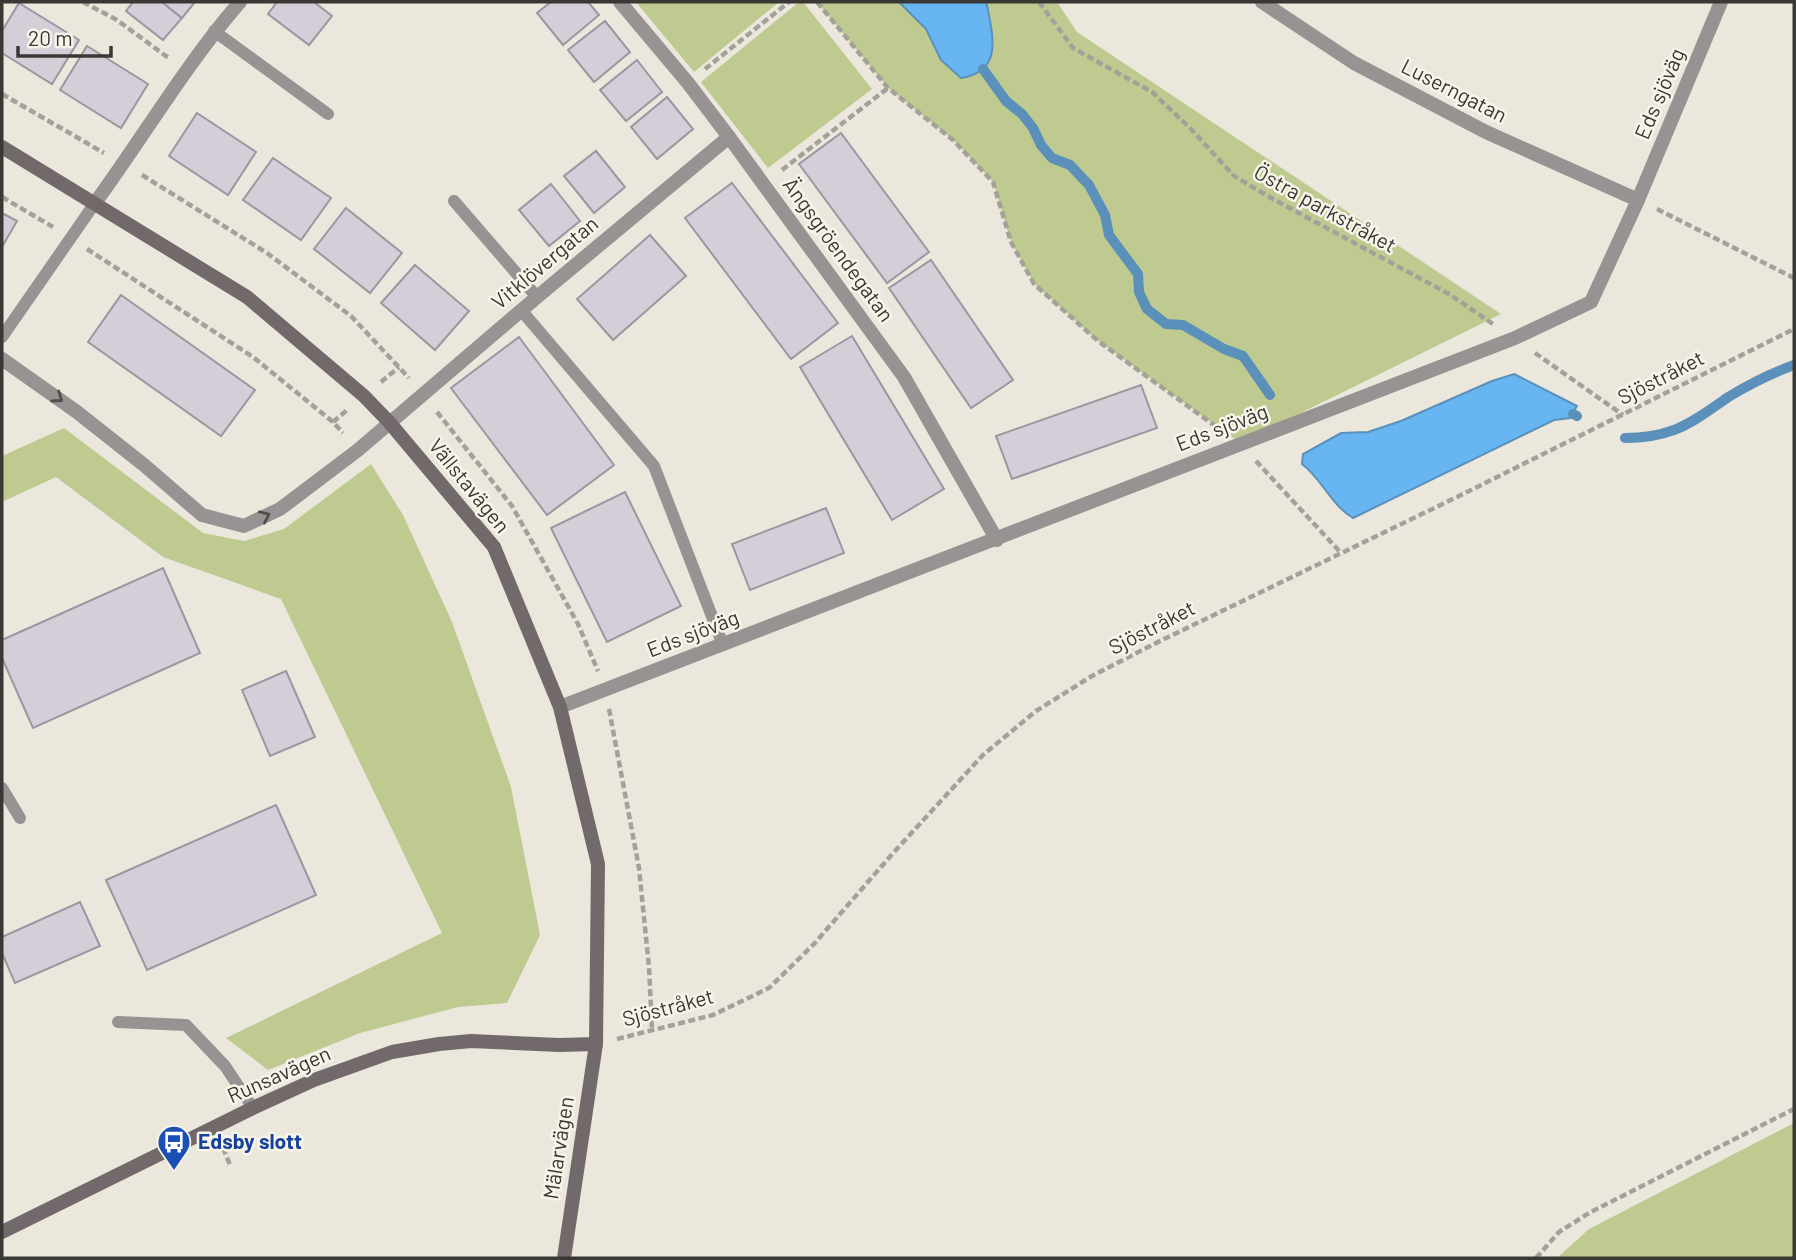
<svg xmlns="http://www.w3.org/2000/svg" width="1796" height="1260" viewBox="0 0 1796 1260" font-family="Barlow,sans-serif">
<rect width="100%" height="100%" fill="#ebe7dc"/>
<g fill="#beca90">
<polygon points="636,2 779,2 694,72"/>
<polygon points="799,2 803,2 872,89 768,168 701,82"/>
<polygon points="817,2 1057,2 1077,32 1501,314 1240,443 1098,341 1034,284 1011,242 993,182 953,140 888,88"/>
<polygon points="64,428 203,533 244,541 284,529 371,464 403,515 452,622 511,787 540,935 507,1003 458,1007 360,1033 268,1070 226,1038 442,933 281,599 163,557 56,477 2,502 2,456"/>
<polygon points="1794,1123 1794,1258 1557,1258 1589,1229"/>
</g>
<g fill="#67b6f2" stroke="#5a90b9" stroke-width="2">
<path d="M899,2H985L987,5C993,37 1003,71 961,78L941,60L926,29Z"/>
<path d="M1514,374L1577,406L1570,418L1554,420L1353,518C1331,505 1322,479 1302,464L1303,454L1341,433L1368,432L1401,421L1492,381Z"/>
</g>
<g fill="none" stroke-linecap="round" stroke-linejoin="round">
<g stroke="#5a90b9" stroke-width="10">
<polyline points="983,69 1006,101 1022,114 1033,128 1041,145 1052,158 1070,165 1089,185 1105,215 1109,235 1138,274 1139,292 1147,309 1166,324 1183,325 1224,349 1243,356 1270,395"/>
<polyline points="1573,414 1577,416"/>
<path d="M1625,438C1642,438 1658,436 1674,430C1695,422 1712,408 1730,396C1750,384 1772,373 1794,365"/>
</g>
</g>
<g fill="#d3ced8" stroke="#9b969f" stroke-width="2">
<polygon points="133,2 162,2 182,18 163,40 126,11"/>
<polygon points="162,2 195,2 182,18"/>
<polygon points="277,2 314,2 332,16 309,45 268,14"/>
<polygon points="551,2 588,2 599,15 563,45 537,13"/>
<polygon points="19,3 79,40 52,84 2,53 2,31"/>
<polygon points="605,21 630,52 594,82 568,50"/>
<polygon points="87,46 148,84 121,128 60,90"/>
<polygon points="637,60 662,92 626,121 600,90"/>
<polygon points="667,97 693,129 657,159 631,127"/>
<polygon points="197,113 256,152 228,195 169,156"/>
<polygon points="841,133 929,252 887,283 799,164"/>
<polygon points="596,151 625,187 594,213 564,176"/>
<polygon points="273,158 331,198 301,240 243,200"/>
<polygon points="732,183 838,323 791,359 685,218"/>
<polygon points="551,184 580,221 549,246 519,210"/>
<polygon points="346,208 402,253 370,293 314,249"/>
<polygon points="2,213 17,221 2,247"/>
<polygon points="650,235 686,276 613,340 577,299"/>
<polygon points="931,260 1013,380 971,408 889,288"/>
<polygon points="415,265 469,311 435,350 381,303"/>
<polygon points="121,295 255,390 221,436 88,342"/>
<polygon points="852,336 944,489 892,520 800,367"/>
<polygon points="519,337 614,465 547,515 451,388"/>
<polygon points="1141,385 1157,428 1012,479 996,436"/>
<polygon points="625,492 681,606 607,642 551,528"/>
<polygon points="826,508 844,553 750,590 732,544"/>
<polygon points="163,568 200,653 33,728 2,658 2,640"/>
<polygon points="286,671 315,737 270,756 242,690"/>
<polygon points="276,805 316,895 147,970 106,880"/>
<polygon points="80,902 100,946 15,983 2,953 2,937"/>
</g>
<g fill="none" stroke-linecap="round" stroke-linejoin="round">
<g stroke="#a4a199" stroke-width="4.5" stroke-dasharray="7 3.5" stroke-linecap="butt">
<polyline points="83,2 117,20 170,59"/>
<polyline points="817,2 888,88 953,140 993,182 1011,242 1034,284 1098,341 1218,428"/>
<polyline points="1039,2 1073,48 1152,92 1189,127 1234,176 1273,199 1449,294 1493,324"/>
<polyline points="705,69 789,2"/>
<polyline points="2,94 104,153"/>
<polyline points="782,170 888,88"/>
<polyline points="142,175 267,253 351,316 409,378"/>
<polyline points="2,197 53,227"/>
<polyline points="1657,209 1794,278"/>
<polyline points="87,249 253,357 333,422 343,433"/>
<polyline points="1535,353 1623,415"/>
<polyline points="381,382 399,367"/>
<polyline points="437,412 512,506 578,624 598,671"/>
<polyline points="333,422 347,410"/>
<polyline points="1256,461 1341,553"/>
<polyline points="609,709 639,868 649,967 652,1030"/>
<polyline points="617,1039 713,1015 769,988 814,944 894,852 983,755 1036,711 1092,676 1154,644 1459,496 1794,329"/>
<polyline points="223,1148 230,1165"/>
<polyline points="1536,1258 1559,1232 1589,1213 1794,1109"/>
</g>
<g stroke="#989292" stroke-width="12">
<polyline points="214,31 328,114"/>
<polyline points="454,201 537,297"/>
<polyline points="521,310 654,466 723,645"/>
<polyline points="2,337 95,203"/>
<polyline points="2,788 20,818"/>
<polyline points="118,1022 186,1025 225,1066 253,1108"/>
</g>
<g stroke="#989292" stroke-width="14">
<polyline points="620,2 688,83 729,137 904,377 997,540"/>
<polyline points="1262,2 1354,63 1486,132 1638,200"/>
<path d="M95,203C144,136 186,64 240,2"/>
<polyline points="2,359 77,412 144,465 202,515 244,526 280,509 358,450 537,297 729,137"/>
<polyline points="560,707 1515,338 1591,302 1638,200 1721,2"/>
</g>
<g stroke="#726a6a" stroke-width="14">
<polyline points="2,147 247,297 364,396 389,422 494,547 560,707 598,864 596,1044 564,1258"/>
<polyline points="2,1232 253,1108 314,1080 392,1052 439,1044 471,1041 559,1045 596,1044"/>
</g>
</g>
<defs><path id="oneway-chevron" d="M-2-3.5L2.5 0L-2 3.5" fill="none" stroke-width="1.6" stroke-linecap="round" stroke-linejoin="round" transform="scale(1.75)"/></defs>
<g stroke="#524e4c">
<use href="#oneway-chevron" transform="translate(58 398) rotate(35)"/>
<use href="#oneway-chevron" transform="translate(265 516) rotate(-25)"/>
</g>
<defs>
<symbol id="bus-pin" viewBox="-11 -11 22 30"><path d="M0 17L-7.5 6A9.5 9.5 0 1 1 7.5 6Z" fill="#1a4fb4" stroke="#f8f4ea"/><path d="M-5-6H5V4H4V6H2V4H-2V6H-4V4H-5ZM-3.5-4V0h7V-4ZM-3.5 1.2v1.5H-2V1.2ZM2 1.2v1.5H3.5V1.2Z" fill="#fff"/></symbol>
</defs>
<g fill-rule="evenodd">
<use href="#bus-pin" x="155" y="1123" width="38" height="52"/>
</g>
<g text-anchor="middle" stroke-width="5" stroke-linejoin="round" paint-order="stroke">
<g font-size="21" fill="#3a3834" stroke="#f8f4ea">
<text transform="translate(1454 91) rotate(27)" y="7">Luserngatan</text>
<text transform="translate(1660 94) rotate(-67)" y="7">Eds sjöväg</text>
<text transform="translate(1325 209) rotate(29)" y="7">Östra parkstråket</text>
<text transform="translate(838 250) rotate(54)" y="7">Ängsgröendegatan</text>
<text transform="translate(545 263) rotate(-40)" y="7">Vitklövergatan</text>
<text transform="translate(1661 378) rotate(-27)" y="7">Sjöstråket</text>
<text transform="translate(1222 428) rotate(-21)" y="7">Eds sjöväg</text>
<text transform="translate(469 486) rotate(51)" y="7">Vällstavägen</text>
<text transform="translate(1152 628) rotate(-27)" y="7">Sjöstråket</text>
<text transform="translate(693 634) rotate(-21)" y="7">Eds sjöväg</text>
<text transform="translate(668 1008) rotate(-15)" y="7">Sjöstråket</text>
<text transform="translate(279 1075) rotate(-24)" y="7">Runsavägen</text>
<text transform="translate(559 1148) rotate(-81)" y="7">Mälarvägen</text>
</g>
<g font-size="21" font-weight="bold" fill="#164399" stroke="#f8f4ea" text-anchor="start">
<text x="198" y="1149">Edsby slott</text>
</g>
</g>
<rect width="1796" height="1260" fill="none" stroke="#3a3834" stroke-width="7"/>
<path d="M18 46v10h93v-10" fill="none" stroke="#3a3834" stroke-width="3.5"/>
<text x="28" y="46" font-size="21" fill="#3a3834" stroke="#f8f4ea" stroke-width="5" paint-order="stroke">20 m</text>
</svg>
